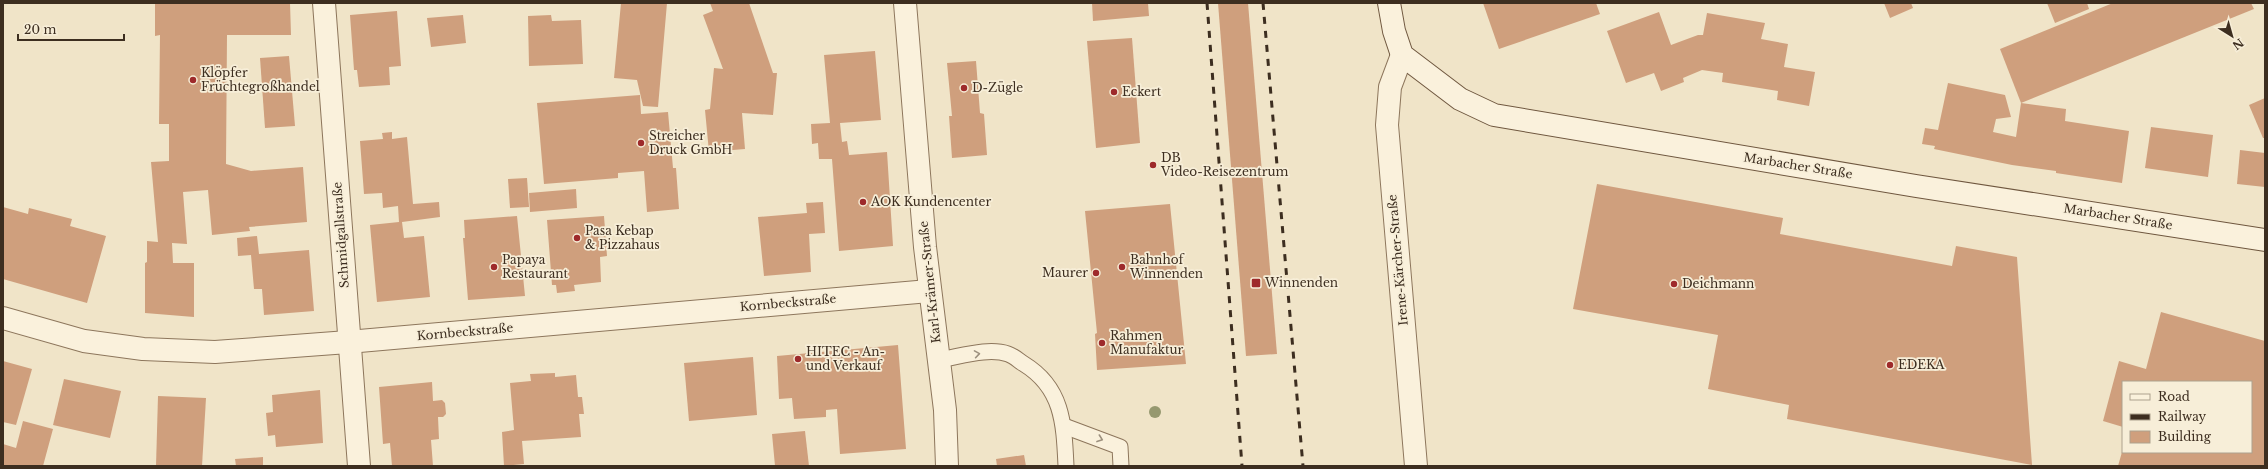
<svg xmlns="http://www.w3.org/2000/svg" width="2268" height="469" viewBox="0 0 2268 469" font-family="'Libre Baskerville',serif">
<rect width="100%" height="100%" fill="#f0e4c8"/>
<g fill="#cf9f7d">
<polygon points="155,3 290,3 291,35 227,35 226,164 251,171 303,167 307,222 249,227 250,231 212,235 208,190 183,192 187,244 172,243 173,263 194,263 194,317 145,313 145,263 147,262 147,241 158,242 151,162 169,161 169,124 159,124 160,35 155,36"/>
<polygon points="621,3 667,3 658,107 643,106 637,80 614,78"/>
<polygon points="710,3 749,3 773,73 777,73 773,115 742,113 745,149 709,152 705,110 710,109 714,68 723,69 703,15 713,11"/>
<polygon points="1092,3 1148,3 1149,16 1093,21"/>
<polygon points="1218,3 1248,3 1277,354 1246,356"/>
<polygon points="1483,3 1596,3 1600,14 1499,49"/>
<polygon points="1884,3 1911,3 1913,8 1890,18"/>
<polygon points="2047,3 2087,3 2089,9 2055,23"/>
<polygon points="2113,3 2251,3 2254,9 2021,103 2000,49"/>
<polygon points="397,11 401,66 389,67 390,85 359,87 357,70 354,70 350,15"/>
<polygon points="1659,12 1671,45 1698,35 1703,35 1707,13 1765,23 1761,39 1788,44 1784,67 1815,72 1809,106 1777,100 1778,91 1722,82 1723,73 1702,70 1683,78 1684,82 1661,91 1654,73 1626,83 1607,31"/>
<polygon points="463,15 466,43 431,47 427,18"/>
<polygon points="551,15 552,21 581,20 583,64 529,66 528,16"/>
<polygon points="1132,38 1140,143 1096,148 1087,41"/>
<polygon points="875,51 881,120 840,123 842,142 847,141 849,155 887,152 893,246 839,251 832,159 819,159 818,143 812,144 811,124 830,123 824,55"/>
<polygon points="289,56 295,126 265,128 260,58"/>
<polygon points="976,61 980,113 984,114 987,155 952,158 949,116 952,116 947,63"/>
<polygon points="1948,83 2005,95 2011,117 1996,119 1993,132 2016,137 2021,103 2066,109 2065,121 2129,131 2122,183 2056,173 2056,171 2012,165 1934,149 1935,146 1922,144 1925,128 1938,130"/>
<polygon points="640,95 641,114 668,112 673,168 676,168 679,209 647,212 644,171 618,173 618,178 544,184 537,103"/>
<polygon points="2265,98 2265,138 2263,138 2249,105"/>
<polygon points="2151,127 2213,135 2208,177 2145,168"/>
<polygon points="392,132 392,139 407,137 413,204 439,202 440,217 402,222 404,238 424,236 430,297 377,302 370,225 399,222 398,206 383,208 382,193 364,194 360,141 383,139 382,133"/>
<polygon points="2240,150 2265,153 2265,187 2237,184"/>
<polygon points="527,178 529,207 510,208 508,179"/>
<polygon points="1597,184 1783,218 1780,234 1952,266 1956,246 2017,257 2032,465 1787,419 1789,405 1708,389 1718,335 1573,309"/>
<polygon points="576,189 577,208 530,212 529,193"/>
<polygon points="823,202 825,233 809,234 811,272 764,276 758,217 807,213 806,203"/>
<polygon points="1170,204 1186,364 1097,370 1095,334 1097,333 1085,211"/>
<polygon points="3,207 28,214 29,208 72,219 70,226 106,236 87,303 3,279"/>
<polygon points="517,216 525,296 468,300 463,238 465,238 464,220"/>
<polygon points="604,216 607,256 600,257 601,282 574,285 575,291 557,293 556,285 552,285 547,220"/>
<polygon points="257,236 259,254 309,250 314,311 264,315 262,289 254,289 251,255 238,256 237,238"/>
<polygon points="2161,312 2265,341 2265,466 2118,466 2122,452 2251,452 2251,382 2123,382 2123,427 2103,421 2119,361 2146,369"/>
<polygon points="898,345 906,449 840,454 837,409 826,410 826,417 794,419 792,398 779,399 777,356"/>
<polygon points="753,357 757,415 689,421 684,363"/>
<polygon points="3,361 32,369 16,425 3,422"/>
<polygon points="555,373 555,377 576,375 578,397 582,397 584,414 579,414 581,437 522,441 524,464 504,466 502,432 514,430 510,383 531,381 530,374"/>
<polygon points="64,379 121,391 110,438 53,425"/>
<polygon points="432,382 433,401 442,400 445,403 446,414 443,417 438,417 439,439 431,440 433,466 392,466 390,443 383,444 379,387"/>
<polygon points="320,390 323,443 276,447 275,435 268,436 266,413 273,412 272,395"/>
<polygon points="158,396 206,398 202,466 156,466"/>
<polygon points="23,421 53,429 43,466 3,466 3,444 16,448"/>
<polygon points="805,431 809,466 775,466 772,434"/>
<polygon points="1024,455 1026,466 997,466 996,459"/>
<polygon points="263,457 263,466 236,466 235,459"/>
</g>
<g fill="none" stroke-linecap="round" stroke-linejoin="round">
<defs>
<g id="service">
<path d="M938,360C959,357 988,347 1008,354C1014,356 1019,361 1024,364C1063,388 1064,424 1066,466"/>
<polyline points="1064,426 1120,447 1121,466"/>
</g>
<g id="minor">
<polyline points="324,3 359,466"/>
<polyline points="905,3 925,247 945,410 947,466"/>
<polyline points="1402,55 1390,87 1387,125 1416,466"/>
<polyline points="3,318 84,341 143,349 215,352 348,342 929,291"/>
</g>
<polyline id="secondary" points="1389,3 1394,31 1402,55 1460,99 1494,115 1916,186 2265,240"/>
</defs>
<use href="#service" stroke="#8d765c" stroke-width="17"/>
<use href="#minor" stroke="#8d765c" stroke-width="24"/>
<use href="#secondary" stroke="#6f573f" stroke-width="24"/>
<use href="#service" stroke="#faf1dc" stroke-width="15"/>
<use href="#minor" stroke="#faf1dc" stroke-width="22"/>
<use href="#secondary" stroke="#faf1dc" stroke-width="22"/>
<g stroke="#3d2e20" stroke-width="3" stroke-dasharray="7 7" stroke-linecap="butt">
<polyline points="1207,3 1242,466"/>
<polyline points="1263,3 1303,466"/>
</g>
</g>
<circle fill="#96986f" cx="1155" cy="412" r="6"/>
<defs><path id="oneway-chevron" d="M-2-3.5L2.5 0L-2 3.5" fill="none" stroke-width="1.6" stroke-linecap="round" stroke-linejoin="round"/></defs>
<g stroke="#9c907e">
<use href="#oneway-chevron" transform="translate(977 354) rotate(-9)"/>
<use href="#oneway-chevron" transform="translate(1100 439) rotate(20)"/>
</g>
<g fill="#9e2a2b" stroke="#f7eed8" stroke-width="1.5">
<circle cx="193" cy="80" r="4"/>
<circle cx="964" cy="88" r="4"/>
<circle cx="1114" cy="92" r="4"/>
<circle cx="641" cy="143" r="4"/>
<circle cx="1153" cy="165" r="4"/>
<circle cx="863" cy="202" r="4"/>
<circle cx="577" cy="238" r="4"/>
<circle cx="494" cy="267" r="4"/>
<circle cx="1122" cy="267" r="4"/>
<circle cx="1096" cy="273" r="4"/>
<rect x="1251" y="278" width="10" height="10" rx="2"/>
<circle cx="1674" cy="284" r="4"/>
<circle cx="1102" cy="343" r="4"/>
<circle cx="798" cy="359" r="4"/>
<circle cx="1890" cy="365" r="4"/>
</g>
<g text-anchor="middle" stroke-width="3.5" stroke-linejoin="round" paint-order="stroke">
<g font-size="12" fill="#3d2e20" stroke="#f7eed8" text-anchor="start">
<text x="201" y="77">Klöpfer<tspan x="201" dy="14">Früchtegroßhandel</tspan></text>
<text x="972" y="92">D-Zügle</text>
<text x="1122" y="96">Eckert</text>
<text x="649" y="140">Streicher<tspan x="649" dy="14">Druck GmbH</tspan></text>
<text x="1161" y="162">DB<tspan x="1161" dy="14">Video-Reisezentrum</tspan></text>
<text x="871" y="206">AOK Kundencenter</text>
<text x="585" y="235">Pasa Kebap<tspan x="585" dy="14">&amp; Pizzahaus</tspan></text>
<text x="502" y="264">Papaya<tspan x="502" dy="14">Restaurant</tspan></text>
<text x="1130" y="264">Bahnhof<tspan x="1130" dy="14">Winnenden</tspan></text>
<text x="1088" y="277" text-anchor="end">Maurer</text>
<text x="1265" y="287">Winnenden</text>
<text x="1682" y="288">Deichmann</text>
<text x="1110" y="340">Rahmen<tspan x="1110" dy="14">Manufaktur</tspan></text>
<text x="806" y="356">HITEC - An-<tspan x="806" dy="14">und Verkauf</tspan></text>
<text x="1898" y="369">EDEKA</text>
</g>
<g font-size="12" fill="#3d2e20" stroke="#f7eed8">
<text transform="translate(1798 166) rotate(9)" y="4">Marbacher Straße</text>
<text transform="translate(2118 217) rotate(9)" y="4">Marbacher Straße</text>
<text transform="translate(341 235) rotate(-94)" y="4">Schmidgallstraße</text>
<text transform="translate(1398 260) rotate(-95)" y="4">Irene-Kärcher-Straße</text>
<text transform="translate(930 282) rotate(-96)" y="4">Karl-Krämer-Straße</text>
<text transform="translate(788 303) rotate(-5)" y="4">Kornbeckstraße</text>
<text transform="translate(465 332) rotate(-5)" y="4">Kornbeckstraße</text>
</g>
</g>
<rect width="2268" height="469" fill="none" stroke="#3d2e20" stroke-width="8"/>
<rect x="2122" y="381" width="130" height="72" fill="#f7eed8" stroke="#ada18e"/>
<rect x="2130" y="394" width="20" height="6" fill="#faf1dc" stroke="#ada18e"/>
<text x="2158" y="401" font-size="12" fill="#3d2e20">Road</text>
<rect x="2130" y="414" width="20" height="6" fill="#3d2e20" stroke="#ada18e"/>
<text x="2158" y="421" font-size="12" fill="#3d2e20">Railway</text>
<rect x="2130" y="431" width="20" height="12" fill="#cf9f7d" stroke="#ada18e"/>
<text x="2158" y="441" font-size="12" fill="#3d2e20">Building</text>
<g transform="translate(2232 36) rotate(143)" stroke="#f7eed8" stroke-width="3" paint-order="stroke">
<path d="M0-3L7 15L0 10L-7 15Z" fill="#3d2e20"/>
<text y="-6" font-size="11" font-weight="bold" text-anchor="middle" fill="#3d2e20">N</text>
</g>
<path d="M18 34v6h106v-6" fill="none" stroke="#3d2e20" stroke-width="2"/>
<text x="24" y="34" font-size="12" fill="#3d2e20" stroke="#f7eed8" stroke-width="3" paint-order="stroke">20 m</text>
</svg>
